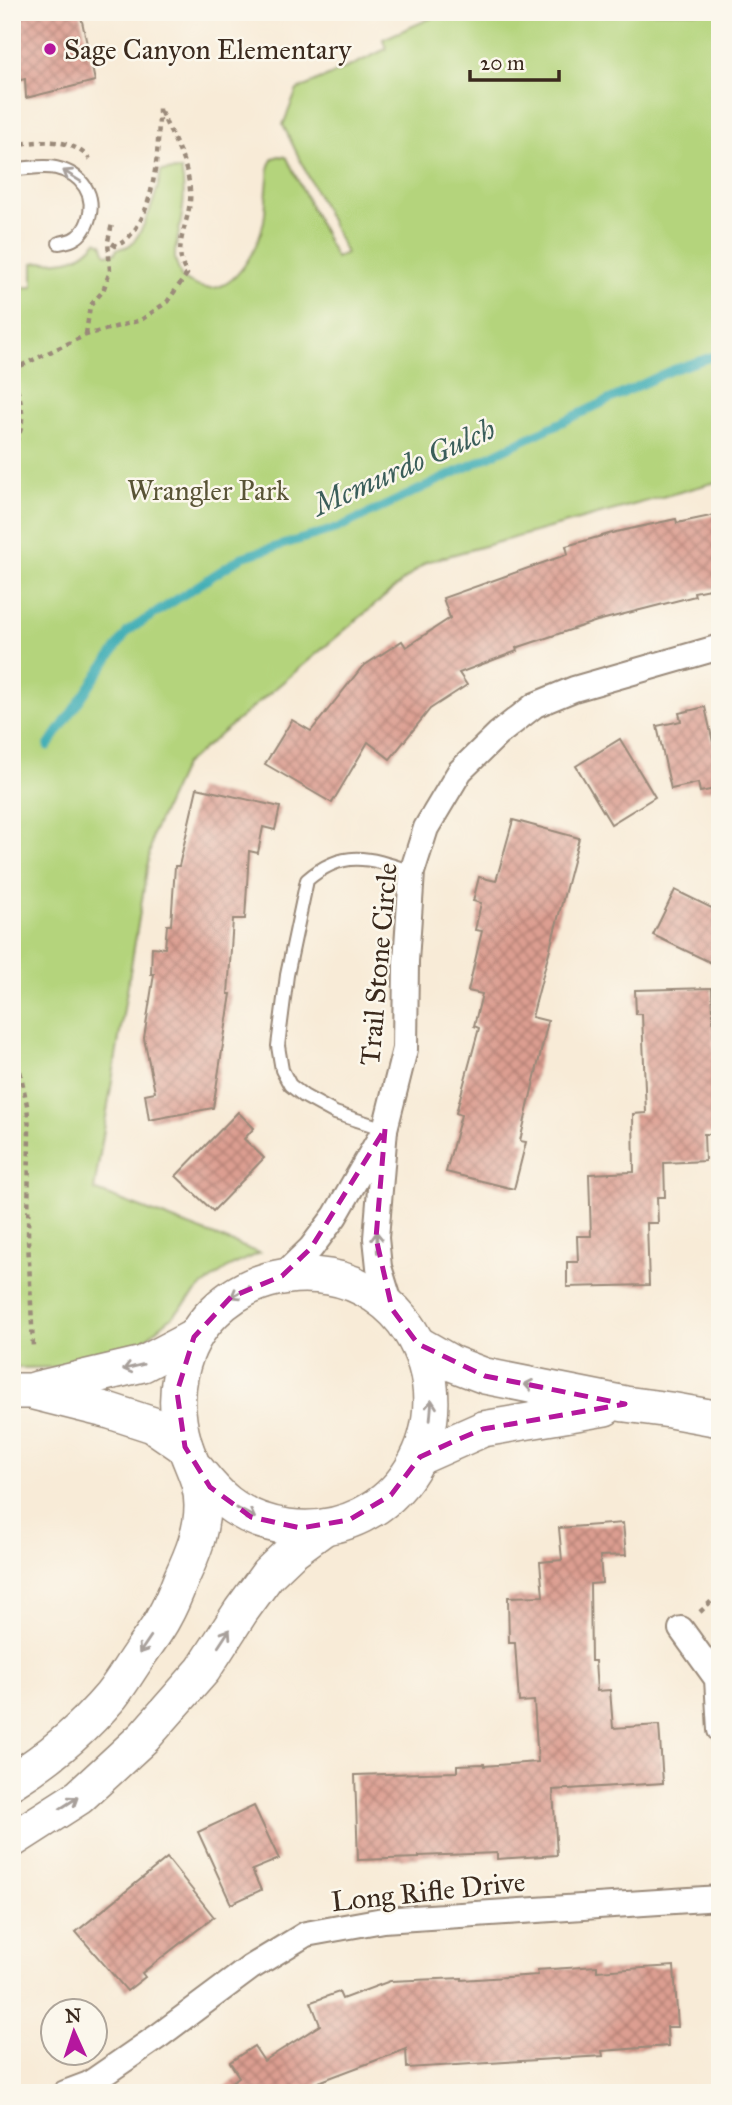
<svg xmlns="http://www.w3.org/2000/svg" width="732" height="2105" viewBox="0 0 732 2105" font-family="'IM FELL Great Primer',serif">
<defs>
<pattern id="building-cross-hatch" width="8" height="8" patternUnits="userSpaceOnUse" patternTransform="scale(1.75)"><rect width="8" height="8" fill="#dc9e91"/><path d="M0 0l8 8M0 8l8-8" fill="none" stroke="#b48176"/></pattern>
</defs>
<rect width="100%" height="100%" fill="#fbf7ec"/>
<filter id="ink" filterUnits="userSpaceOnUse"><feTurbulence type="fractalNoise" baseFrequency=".0143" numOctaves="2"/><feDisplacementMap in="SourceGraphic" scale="14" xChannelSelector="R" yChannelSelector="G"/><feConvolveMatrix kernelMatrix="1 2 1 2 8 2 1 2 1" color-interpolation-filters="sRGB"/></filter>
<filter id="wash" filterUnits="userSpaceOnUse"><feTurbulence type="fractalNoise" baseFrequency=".00686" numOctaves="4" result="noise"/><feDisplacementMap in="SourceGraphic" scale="28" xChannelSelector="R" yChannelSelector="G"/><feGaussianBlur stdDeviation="1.57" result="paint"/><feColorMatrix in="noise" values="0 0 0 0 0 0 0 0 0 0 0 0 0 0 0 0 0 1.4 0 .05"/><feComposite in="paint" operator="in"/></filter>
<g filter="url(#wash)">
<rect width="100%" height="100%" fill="#f8ebd7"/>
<path fill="#b4d47c" stroke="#787f4d" stroke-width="2" d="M445,12H720V481L426,562L184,765L153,833L94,1190L260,1253L229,1267L200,1288L174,1315L136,1347L82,1367L12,1368V288L33,287V263C60,260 77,265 97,241L102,244L106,254L115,253L117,249C120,248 124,248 128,246C143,238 159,188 161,171L181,170C188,198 180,224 175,252V259L181,277C192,285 207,292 221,286C244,277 263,236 265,214C266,197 268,181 269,165L273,158L279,156L286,157L288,160L336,258L346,253L283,125L297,90L355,64L386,49L383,39Z"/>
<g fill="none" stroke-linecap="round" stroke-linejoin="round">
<polyline stroke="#3aacb4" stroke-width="9" points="48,746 128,631 242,557 338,528 672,370 720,354"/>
</g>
<g id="blocks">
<g fill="url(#building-cross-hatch)">
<polygon points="12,12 80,12 95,81 26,98 25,79 12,82"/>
<polygon points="720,514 720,587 694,592 695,596 597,621 516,648 517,651 459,673 467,685 430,709 390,759 368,742 332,803 265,764 292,720 311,731 362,667 402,641 406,647 450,618 443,598 568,554 566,546 616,532 676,519 677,523"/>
<polygon points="705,707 720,773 720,788 700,792 698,783 671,789 657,726 681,721 679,713"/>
<polygon points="620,739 655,797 611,824 576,766"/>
<polygon points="197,788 280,807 275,830 263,827 258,853 249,851 245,919 233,919 228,994 231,994 213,1108 149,1120 145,1094 155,1092 144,1038 154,974 151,974 152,947 165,948 167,925 171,925 175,866 179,866"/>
<polygon points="513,820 579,838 532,1017 548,1021 520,1141 526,1142 514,1189 446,1172 461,1115 456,1113 479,1028 474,1026 482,994 468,991 482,931 475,930 481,903 473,901 479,877 496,881"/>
<polygon points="675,890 720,912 720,967 653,935"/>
<polygon points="712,988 716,1099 714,1099 715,1134 704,1134 705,1161 664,1163 665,1197 657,1197 658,1223 647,1223 649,1285 567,1287 567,1262 578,1262 577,1236 591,1236 589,1174 634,1172 633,1114 646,1113 642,1014 636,1014 635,990"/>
<polygon points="238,1112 254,1128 244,1139 264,1158 213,1211 176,1176"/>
<polygon points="623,1523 626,1555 600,1556 602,1583 590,1584 591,1661 595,1661 597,1691 610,1690 613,1728 659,1725 663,1783 553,1790 557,1855 497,1859 497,1853 419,1856 419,1858 358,1860 355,1775 457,1772 457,1765 484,1764 484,1766 538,1762 534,1701 519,1702 515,1643 509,1643 508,1597 543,1596 540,1562 562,1560 559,1528"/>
<polygon points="254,1806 279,1859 252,1870 261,1890 231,1904 198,1832"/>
<polygon points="167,1858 214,1917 142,1973 145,1977 127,1991 76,1932"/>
<polygon points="597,1966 597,1971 674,1966 678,2027 667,2027 668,2046 602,2051 603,2056 407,2068 406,2049 316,2083 323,2093 215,2093 239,2077 230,2062 254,2046 264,2061 320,2025 311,2002 339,1992 342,1999 390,1981 462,1978 462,1980 538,1975 537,1970"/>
</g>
</g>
</g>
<g filter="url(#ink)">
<use href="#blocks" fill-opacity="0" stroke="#9a8a7a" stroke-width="2"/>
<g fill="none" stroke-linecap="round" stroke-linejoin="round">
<defs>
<g id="lane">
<path d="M12,169C26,169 43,165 56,168C82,174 97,195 88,221C86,227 81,235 75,238C71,241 64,242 59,243"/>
<path d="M385,1129L335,1113L304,1096L290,1085L282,1070L278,1046L287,975L307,880C344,848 370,858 412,872"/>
</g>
<g id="street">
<polyline points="385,1129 405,1049 406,961 412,872 426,828 460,771 498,734 535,705 574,689 720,647"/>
<polyline points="282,1276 311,1248 335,1216 385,1129 376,1238 379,1267 392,1309"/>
<polyline points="681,1629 717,1679 720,1730"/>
<polyline points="65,2093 89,2084 160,2035 250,1968 306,1934 383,1920 720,1898"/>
</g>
<g id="secondary">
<polyline points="418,1344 451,1363 485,1376 625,1404 670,1410 720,1419"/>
<polyline points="37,1389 143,1364 194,1337"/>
<polyline points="12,1391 30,1391 110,1411 153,1425 185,1447"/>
<polyline points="420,1457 483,1429 605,1408"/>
<path d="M12,1781C49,1758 83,1729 111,1696C122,1682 131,1666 141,1652C149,1640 158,1629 164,1617C171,1605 176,1592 181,1579C192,1555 202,1532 202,1506C202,1480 191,1466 184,1443C170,1396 179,1347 214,1312C245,1281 287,1270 329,1277C361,1282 393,1303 410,1331C468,1423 398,1541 288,1527C267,1524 245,1516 228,1503C215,1493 206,1481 196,1469"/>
<polyline points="12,1840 79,1797 144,1737 203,1670 241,1611 268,1574 291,1552 325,1527"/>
</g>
</defs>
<use href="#lane" stroke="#9a8a7a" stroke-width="16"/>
<use href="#street" stroke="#9a8a7a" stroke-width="28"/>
<use href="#secondary" stroke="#9a8a7a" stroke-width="38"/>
<g stroke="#9a8a7a" stroke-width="4.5" stroke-dasharray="5 5" stroke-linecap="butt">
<path d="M12,145C41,141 68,136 90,159"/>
<polyline points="86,334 90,306 103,291 110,271 108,241 112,224"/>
<path d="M12,370L86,335L141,320L167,302L187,274C169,245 193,221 190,190C188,162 170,133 159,108C159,146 156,228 116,246L108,241"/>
<path d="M12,380C22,394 25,419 19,435C17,440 14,445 12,450"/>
<polyline points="12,1032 27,1105 29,1129 28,1239 33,1347"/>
<polyline points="700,1612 720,1593"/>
</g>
<use href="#lane" stroke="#fff" stroke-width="12"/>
<use href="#street" stroke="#fff" stroke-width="24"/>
<use href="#secondary" stroke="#fff" stroke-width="35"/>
</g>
<defs><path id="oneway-shaft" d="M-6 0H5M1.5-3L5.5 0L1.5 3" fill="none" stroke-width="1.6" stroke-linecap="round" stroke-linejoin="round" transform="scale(1.75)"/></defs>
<g stroke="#a79f9a">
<use href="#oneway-shaft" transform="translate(72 176) rotate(-148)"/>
<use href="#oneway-shaft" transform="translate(377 1242) rotate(-92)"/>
<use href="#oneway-shaft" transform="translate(240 1292) rotate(150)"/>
<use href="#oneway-shaft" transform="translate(133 1367) rotate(166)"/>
<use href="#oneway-shaft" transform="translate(534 1386) rotate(-169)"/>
<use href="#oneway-shaft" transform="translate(431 1410) rotate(-85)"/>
<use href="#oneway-shaft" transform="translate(246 1513) rotate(28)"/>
<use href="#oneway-shaft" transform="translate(224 1638) rotate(-57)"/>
<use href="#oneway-shaft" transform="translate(145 1645) rotate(124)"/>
<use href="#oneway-shaft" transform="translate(69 1803) rotate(-33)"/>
</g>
</g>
<path fill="none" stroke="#b5179e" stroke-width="5" stroke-dasharray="14 9" stroke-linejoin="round" d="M385,1129L376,1238L392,1309L418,1344L485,1376L625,1404L483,1429L452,1442L420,1457L391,1495L349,1520L301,1528L251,1517L210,1487L185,1447L177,1392L194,1337L231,1297L282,1276L311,1248Z"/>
<circle fill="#b5179e" stroke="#fbf7ec" stroke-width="2.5" cx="50" cy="49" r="7"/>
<g text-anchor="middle" stroke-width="5" stroke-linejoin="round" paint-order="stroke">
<g font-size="28" fill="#3b2a1e" stroke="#fbf7ec" text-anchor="start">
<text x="64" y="59">Sage Canyon Elementary</text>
</g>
<g font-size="28" fill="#595436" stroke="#fbf7ec">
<text x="208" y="500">Wrangler Park</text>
</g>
<g font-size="28" fill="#3b2a1e" stroke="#fbf7ec">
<text transform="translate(378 964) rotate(-85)" y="10">Trail Stone Circle</text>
<text transform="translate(428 1891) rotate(-6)" y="10">Long Rifle Drive</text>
</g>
<g font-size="30" font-style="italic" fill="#3b5e5a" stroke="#fbf7ec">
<text transform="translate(404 467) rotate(-24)" y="10">Mcmurdo Gulch</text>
</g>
</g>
<rect width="732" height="2105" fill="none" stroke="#fbf7ec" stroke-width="42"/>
<g transform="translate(74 2032) rotate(357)"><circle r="33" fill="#fbf7ec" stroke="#aea59a" stroke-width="2"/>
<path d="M0-5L12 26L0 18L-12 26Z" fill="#b5179e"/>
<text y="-10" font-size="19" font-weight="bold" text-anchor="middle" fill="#3b2a1e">N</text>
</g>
<path d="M470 70v10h89v-10" fill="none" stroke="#3b2a1e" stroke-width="3.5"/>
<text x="480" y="70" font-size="21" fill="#3b2a1e" stroke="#fbf7ec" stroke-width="5" paint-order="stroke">20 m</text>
</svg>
